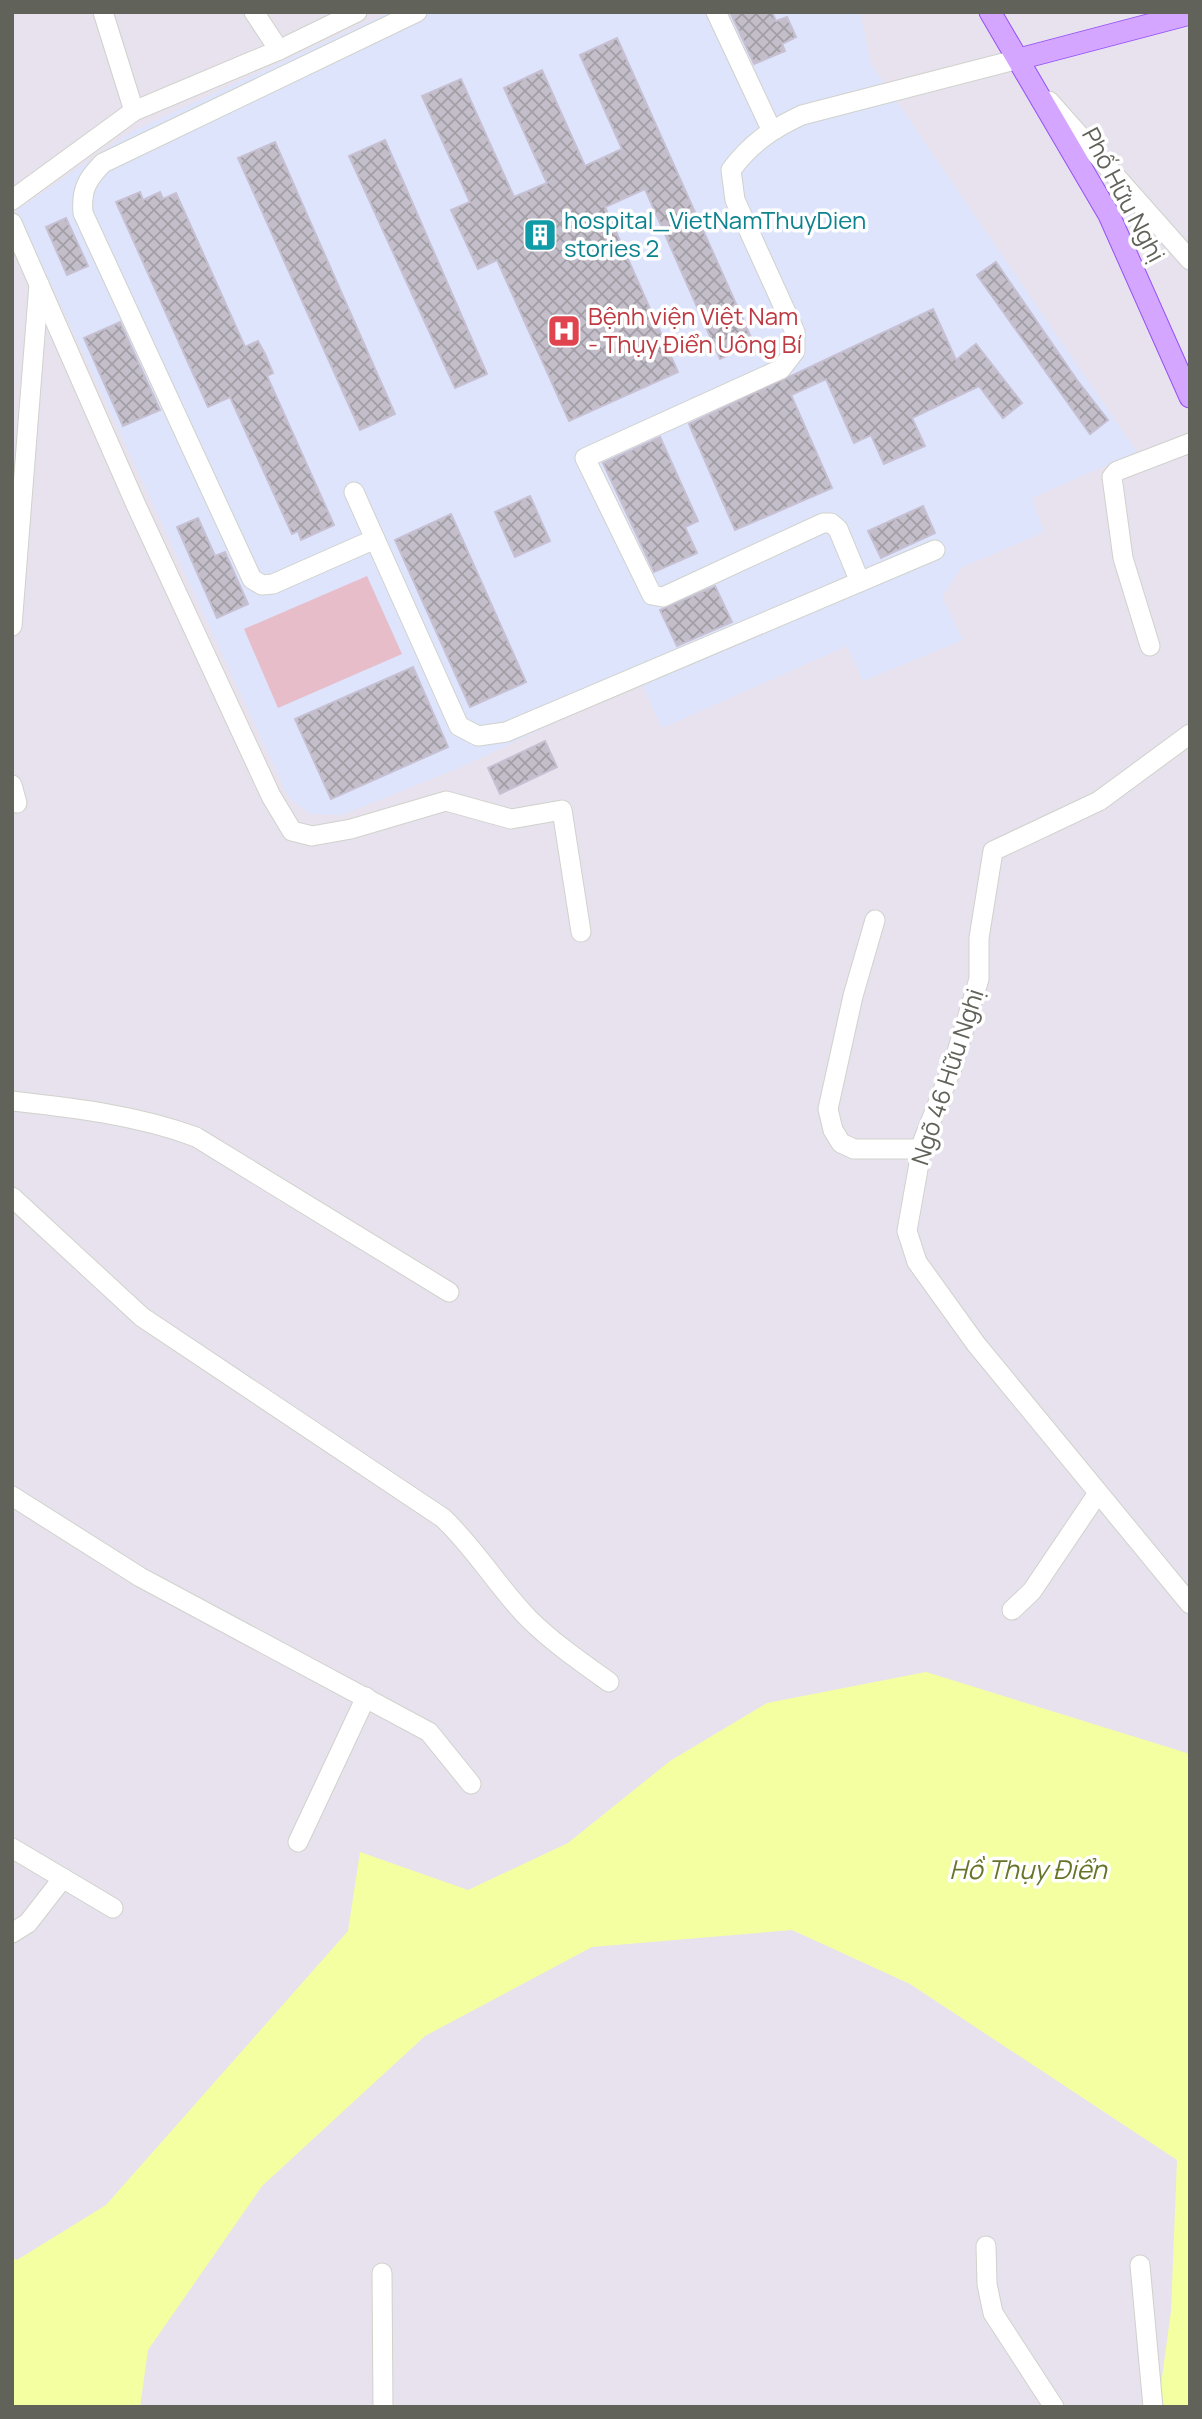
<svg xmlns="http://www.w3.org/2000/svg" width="1202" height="2419" viewBox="0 0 1202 2419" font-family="Manrope,sans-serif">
<defs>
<pattern id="building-cross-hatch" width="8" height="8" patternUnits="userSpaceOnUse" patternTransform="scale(1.75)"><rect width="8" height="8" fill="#c3bec9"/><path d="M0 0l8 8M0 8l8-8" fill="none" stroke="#a29ea6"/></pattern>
</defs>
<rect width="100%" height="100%" fill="#e7e2ee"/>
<polygon fill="#dde4fc" points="389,12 860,12 871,64 1137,452 1032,498 1044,532 961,568 942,597 963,640 863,681 847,646 662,728 641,682 459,768 342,815 310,814 289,798 17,210 131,132"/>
<polygon fill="#e7bdca" points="367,576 402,654 278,708 244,629"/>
<polygon fill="#f4ffa1" points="926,1672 1190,1754 1190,2407 1158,2407 1171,2311 1177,2160 910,1984 792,1930 592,1947 425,2036 262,2186 148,2350 140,2407 12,2407 12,2258 17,2260 106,2205 348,1931 360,1852 468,1890 568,1843 670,1761 767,1703"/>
<g fill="url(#building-cross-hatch)" stroke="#c7c0d3" stroke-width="2">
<polygon points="730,12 772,12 776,21 787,17 796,37 782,44 785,51 754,64"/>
<polygon points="617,38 754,344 720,359 645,189 605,207 678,372 569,421 497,260 478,269 451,210 470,202 422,96 461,79 514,197 547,183 504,88 542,70 585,166 622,149 580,55"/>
<polygon points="385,140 487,374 455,388 349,156"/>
<polygon points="275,142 395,414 360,430 238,158"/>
<polygon points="140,192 143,200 160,192 163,199 176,193 245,347 258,341 265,354 273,373 267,376 334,525 301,540 298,531 292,534 230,397 208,407 116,202"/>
<polygon points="66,218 88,266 67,275 46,227"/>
<polygon points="996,262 1077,380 1108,420 1090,434 977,275"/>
<polygon points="933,309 956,360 976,344 1022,403 1003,418 979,386 912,418 925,446 884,464 871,435 854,443 826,379 791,395 832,488 735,530 689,424"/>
<polygon points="120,322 160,410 123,426 84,338"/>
<polygon points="660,437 698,521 685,527 697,553 654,572 603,463"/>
<polygon points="530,496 550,541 515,557 495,512"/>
<polygon points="923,506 935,533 881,558 868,531"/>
<polygon points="451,514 526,682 470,707 395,540"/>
<polygon points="198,518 215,556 225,552 248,604 217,618 177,527"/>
<polygon points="715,586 732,622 677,646 660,610"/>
<polygon points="413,667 448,747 331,799 295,719"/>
<polygon points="545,741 557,767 500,794 488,768"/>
</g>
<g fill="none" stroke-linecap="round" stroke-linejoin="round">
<defs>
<g id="minor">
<polyline points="103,12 134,111"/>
<polyline points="254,12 279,50"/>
<polyline points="716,12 771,129"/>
<polyline points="1049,101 1190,260"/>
<polyline points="12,200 134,111 279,50 357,12"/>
<polyline points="12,223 136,505 271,796 292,831 312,836 351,829 446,801 511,819 562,810 581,932"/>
<path d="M354,492L375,539L273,584L262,585L252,579L83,213C81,190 87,179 103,163L417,12"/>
<polyline points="375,539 459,726 478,736 506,732 935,550"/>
<path d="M860,582L838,529L831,523H823L663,597L652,595L585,458L781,369L795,351V332L735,200L731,170C751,143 772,129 802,115L1019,59"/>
<polyline points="12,626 39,284"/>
<polyline points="1150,646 1123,558 1112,477 1117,471 1190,443"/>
<polyline points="1190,734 1099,801 993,851 979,938 979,979 953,1065 923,1141 907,1231 917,1262 976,1344 1190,1604"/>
<polyline points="12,785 17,803"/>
<polyline points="875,920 853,996 828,1109 833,1130 841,1143 854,1149 921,1149"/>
<path d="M12,1101C74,1108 137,1115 196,1137L449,1292"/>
<path d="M12,1197L142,1317L443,1518C475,1548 497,1586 528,1618C552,1642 581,1662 609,1682"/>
<polyline points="12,1496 140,1577 429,1732 471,1784"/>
<polyline points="1012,1610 1032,1591 1098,1493"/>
<polyline points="298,1842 366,1697"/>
<polyline points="12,1848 113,1908"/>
<polyline points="12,1933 28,1923 63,1878"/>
<polyline points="986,2246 987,2284 993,2313 1054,2407"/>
<polyline points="1140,2265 1153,2407"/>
<polyline points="382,2273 383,2407"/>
</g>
<g id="major">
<polyline points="990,12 1109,215 1190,397"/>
<polyline points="1019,59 1190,14"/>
</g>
</defs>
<use href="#minor" stroke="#d0d2cb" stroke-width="21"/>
<use href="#major" stroke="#9452f7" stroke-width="23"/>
<use href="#minor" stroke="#fff" stroke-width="19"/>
<use href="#major" stroke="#d4a6ff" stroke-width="21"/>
</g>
<defs>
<symbol id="building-square" viewBox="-11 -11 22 22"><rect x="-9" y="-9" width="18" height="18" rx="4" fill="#0f9aa8" stroke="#fff"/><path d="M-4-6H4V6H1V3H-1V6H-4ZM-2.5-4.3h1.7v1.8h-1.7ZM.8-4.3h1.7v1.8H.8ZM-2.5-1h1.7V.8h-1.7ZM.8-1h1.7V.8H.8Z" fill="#fff"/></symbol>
<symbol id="hospital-square" viewBox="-11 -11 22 22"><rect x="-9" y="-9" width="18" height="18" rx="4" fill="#e0444e" stroke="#fff"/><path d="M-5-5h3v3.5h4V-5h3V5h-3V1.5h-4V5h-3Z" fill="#fff"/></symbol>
</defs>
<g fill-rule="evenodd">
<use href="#building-square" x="521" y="216" width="38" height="38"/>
<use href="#hospital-square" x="545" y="312" width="38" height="38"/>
</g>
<g text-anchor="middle" stroke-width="7" stroke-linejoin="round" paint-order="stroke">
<g font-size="24" fill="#61635a" stroke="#fff">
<text transform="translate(1123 195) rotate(62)" y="8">Phố Hữu Nghị</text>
<text transform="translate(948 1077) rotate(-72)" y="8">Ngõ 46 Hữu Nghị</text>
</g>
<g font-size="24" fill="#0d838f" stroke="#fff" text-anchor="start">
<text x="564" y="229">hospital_VietNamThuyDien<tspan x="564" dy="28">stories 2</tspan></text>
</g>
<g font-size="24" fill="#be3a42" stroke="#fff" text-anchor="start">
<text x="588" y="325">Bệnh viện Việt Nam<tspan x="588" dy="28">- Thụy Điển Uông Bí</tspan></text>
</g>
<g font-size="26" font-style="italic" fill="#67752a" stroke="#fff">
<text x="1028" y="1879">Hồ Thụy Điển</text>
</g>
</g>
<rect width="1202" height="2419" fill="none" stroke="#61635a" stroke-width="28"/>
</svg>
